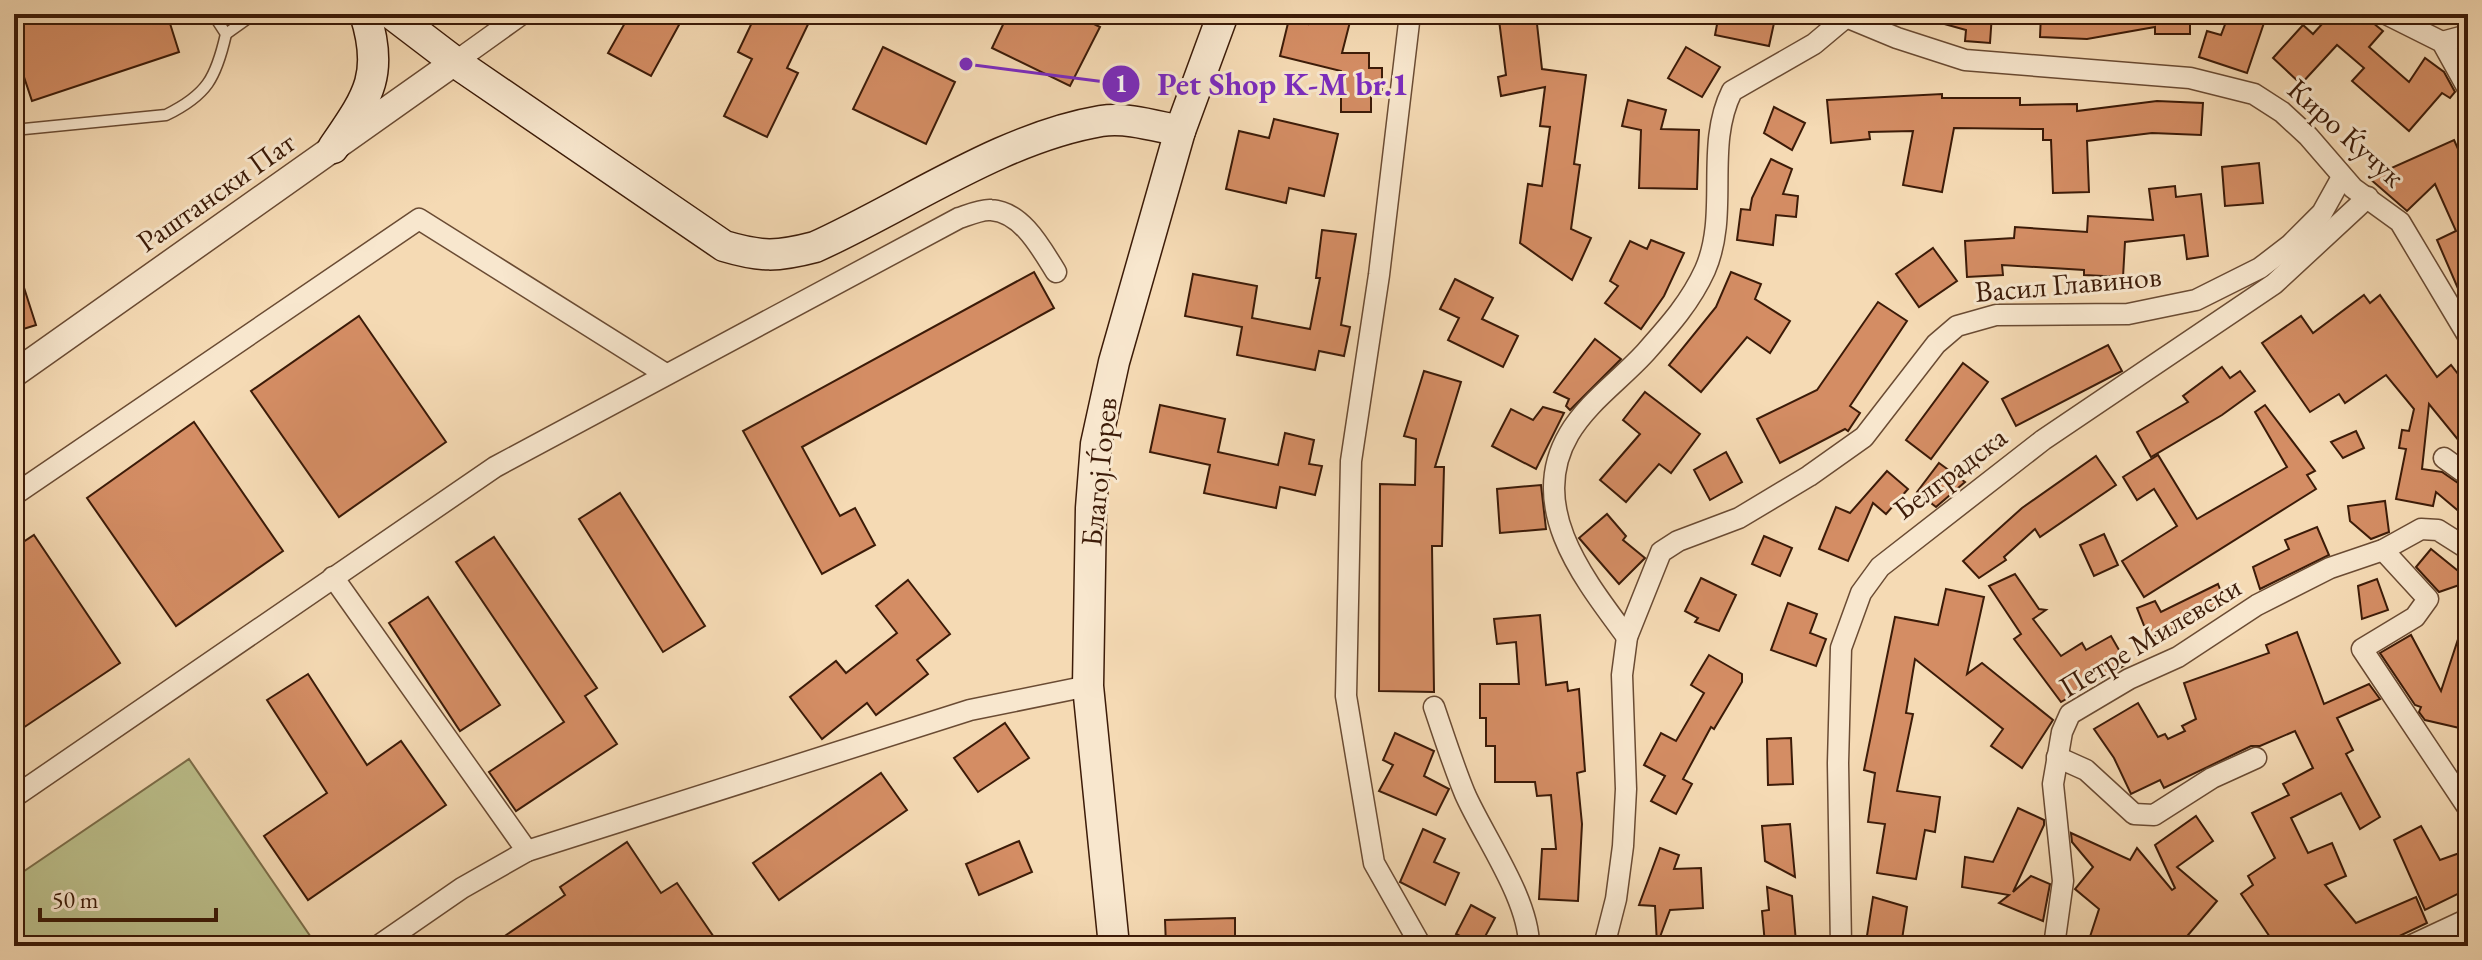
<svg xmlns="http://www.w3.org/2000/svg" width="2482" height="960" viewBox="0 0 2482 960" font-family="'EB Garamond',serif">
<rect width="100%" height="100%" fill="#f5dab4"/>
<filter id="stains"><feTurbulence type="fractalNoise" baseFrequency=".0025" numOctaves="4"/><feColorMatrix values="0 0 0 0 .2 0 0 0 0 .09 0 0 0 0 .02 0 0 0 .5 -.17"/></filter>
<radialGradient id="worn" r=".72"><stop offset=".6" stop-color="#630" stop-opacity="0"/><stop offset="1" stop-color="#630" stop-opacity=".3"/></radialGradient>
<polygon fill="#bcc08c" stroke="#7c6e4a" stroke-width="2" points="189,759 317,946 14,946 14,878"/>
<g fill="#d48d64" stroke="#3c1b08" stroke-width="2">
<polygon points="14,14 167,14 179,52 32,101 14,47"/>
<polygon points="630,14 685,14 651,76 608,53"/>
<polygon points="756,14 813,14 787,68 798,73 767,137 724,116 752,59 738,52"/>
<polygon points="1008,14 1074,14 1100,27 1070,86 992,48"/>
<polygon points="1311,14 1352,14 1342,53 1369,53 1369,68 1382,68 1382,90 1371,90 1371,112 1341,112 1341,71 1280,56 1289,19 1308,24"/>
<polygon points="1719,14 1776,14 1769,46 1715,35"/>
<polygon points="1931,14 1992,14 1990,43 1965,41 1966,30 1930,20"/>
<polygon points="2041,14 2190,14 2190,34 2155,34 2155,27 2087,39 2040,37"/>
<polygon points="2229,14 2267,14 2247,73 2199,57 2207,31 2221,35"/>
<polygon points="2331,14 2362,14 2383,31 2369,47 2409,82 2425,58 2444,72 2455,92 2450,98 2442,93 2409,131 2352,81 2364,68 2337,45 2301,84 2273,58 2303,25 2313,34"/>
<polygon points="1536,15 1542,69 1586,75 1574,164 1580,165 1571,229 1591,238 1572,280 1520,243 1528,184 1542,186 1550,127 1540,126 1545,87 1501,96 1498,77 1506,75 1499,20"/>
<polygon points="883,47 955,82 926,144 853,109"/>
<polygon points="1686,47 1720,67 1702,97 1668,78"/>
<polygon points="1942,94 1942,98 2020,98 2020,105 2077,104 2077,111 2157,101 2203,103 2201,135 2152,133 2087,141 2089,192 2053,193 2051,140 2043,140 2043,129 1954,128 1942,192 1903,185 1913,131 1869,132 1870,139 1831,143 1827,100"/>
<polygon points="1628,100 1666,110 1661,129 1699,130 1697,189 1639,188 1641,130 1622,126"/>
<polygon points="1774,107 1805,123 1792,150 1764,133"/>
<polygon points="1274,119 1338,134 1324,196 1289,188 1286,203 1226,189 1239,131 1269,138"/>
<polygon points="2454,140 2468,171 2466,307 2437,240 2456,231 2435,184 2407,211 2369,178"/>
<polygon points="1771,159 1792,169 1783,194 1798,196 1796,217 1776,215 1773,245 1737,240 1741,209 1750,210 1752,198"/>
<polygon points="2259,163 2263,203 2225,206 2222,167"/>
<polygon points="2175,186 2176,197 2201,194 2208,256 2187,259 2184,235 2125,242 2123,277 2084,275 2084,270 2002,265 2003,275 1967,277 1965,241 2014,238 2015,227 2087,232 2088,216 2153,220 2149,189"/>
<polygon points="1322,230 1356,234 1341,325 1350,327 1344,356 1319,351 1315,370 1237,355 1242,327 1185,316 1193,274 1257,286 1252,318 1310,329 1320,278 1316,278"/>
<polygon points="1651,240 1684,253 1664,296 1641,329 1605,303 1618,286 1610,281 1630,241 1647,249"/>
<polygon points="1933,248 1957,281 1919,307 1896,274"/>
<polygon points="18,269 36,325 14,332 14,270"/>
<polygon points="1034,272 1054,308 802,447 840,516 855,508 875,545 822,574 743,431"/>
<polygon points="1731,272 1761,284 1755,299 1790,321 1770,353 1747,337 1701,392 1669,365 1716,307"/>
<polygon points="1455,279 1493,298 1482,319 1518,336 1503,367 1448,340 1459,318 1440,309"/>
<polygon points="2364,295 2370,303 2380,295 2437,377 2451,365 2468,387 2468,452 2429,404 2422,469 2442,472 2458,483 2468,483 2468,519 2436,492 2433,506 2396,499 2406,449 2399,448 2402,430 2409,431 2414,409 2386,375 2345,403 2339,394 2310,412 2262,343 2301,316 2313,333"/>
<polygon points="1878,302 1907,321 1850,406 1860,413 1848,431 1845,429 1780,463 1757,419 1817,390"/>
<polygon points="359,316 446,442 339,517 251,391"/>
<polygon points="1595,339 1621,359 1570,410 1566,406 1569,399 1554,392"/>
<polygon points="2108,345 2122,371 2016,426 2002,399"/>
<polygon points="1963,363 1988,382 1931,459 1906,440"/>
<polygon points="2222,367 2230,378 2240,371 2255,391 2222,415 2151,457 2137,432 2188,402 2183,396"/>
<polygon points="1424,371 1461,382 1435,467 1444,467 1442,546 1432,546 1434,692 1379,691 1380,484 1415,485 1416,439 1404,436"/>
<polygon points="1645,392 1700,434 1671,473 1659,464 1626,502 1600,480 1640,434 1623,420"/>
<polygon points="1160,405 1225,419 1218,452 1278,465 1285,433 1314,440 1309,464 1322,466 1315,495 1280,487 1276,508 1204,493 1210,465 1150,452"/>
<polygon points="2265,405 2315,471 2307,475 2316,489 2144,597 2122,561 2177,526 2154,489 2137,500 2123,477 2158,455 2197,519 2287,467 2255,412"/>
<polygon points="1543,407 1564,413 1536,469 1492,446 1511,409 1533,420"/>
<polygon points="194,422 283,551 176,626 87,498"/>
<polygon points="2356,431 2364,448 2343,458 2331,442"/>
<polygon points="1726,452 1742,482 1710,500 1694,470"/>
<polygon points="2096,456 2116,485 2040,537 2035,529 2004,557 2006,560 1979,578 1963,561 2022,508"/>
<polygon points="1939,463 1965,482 1936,507 1917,492"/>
<polygon points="1887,471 1908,489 1886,514 1873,503 1848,561 1819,549 1836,507 1850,513"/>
<polygon points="1541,485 1546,529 1500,533 1497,489"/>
<polygon points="620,493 705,626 663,652 579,519"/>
<polygon points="2385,501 2389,532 2371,539 2350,521 2348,506"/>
<polygon points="1607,514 1626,536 1623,540 1645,558 1619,584 1579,538"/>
<polygon points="2317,527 2329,555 2260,589 2253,567 2289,549 2285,540"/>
<polygon points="2104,534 2118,565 2094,576 2080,545"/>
<polygon points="34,535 120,663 14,734 14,548"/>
<polygon points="1764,536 1792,548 1780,576 1752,564"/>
<polygon points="494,537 597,688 585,696 617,744 516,811 489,772 564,722 456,562"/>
<polygon points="2431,549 2468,579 2468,582 2439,592 2416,567"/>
<polygon points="2015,574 2039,609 2046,610 2033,619 2061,656 2082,643 2086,650 2111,636 2127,664 2061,702 2014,639 2021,634 1989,586"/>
<polygon points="1701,578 1736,595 1719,631 1695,622 1698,618 1685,611"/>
<polygon points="2377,579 2388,610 2362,619 2358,586"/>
<polygon points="908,580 950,634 917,660 928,674 876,715 867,703 822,739 790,697 836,661 846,673 897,633 876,606"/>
<polygon points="2218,584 2225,602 2203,610 2205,617 2149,638 2137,608 2155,601 2161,612"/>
<polygon points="1946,589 1984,597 1967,674 1982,663 2053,720 2022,768 1991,746 2003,729 1915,659 1906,713 1913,714 1897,791 1940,797 1935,832 1925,830 1916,879 1877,873 1885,824 1868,822 1875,773 1864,770 1895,617 1938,625"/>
<polygon points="428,597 500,705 460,731 389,623"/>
<polygon points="1788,603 1817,614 1810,633 1826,639 1816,666 1771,650"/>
<polygon points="1540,615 1546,685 1567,682 1568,691 1579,689 1585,771 1577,773 1582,824 1578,901 1539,899 1542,849 1556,849 1551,795 1537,796 1535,782 1495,782 1495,746 1486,746 1486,718 1480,718 1480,684 1519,684 1516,642 1497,644 1494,619"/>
<polygon points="2464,621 2468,622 2468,730 2425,720 2419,712 2421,707 2415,705 2380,653 2411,635 2441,691"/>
<polygon points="2297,632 2324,704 2369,684 2380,699 2337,718 2353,750 2346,754 2380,817 2360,829 2341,793 2291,818 2308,853 2332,843 2346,876 2325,885 2356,923 2416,897 2427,923 2395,938 2397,946 2276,946 2241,894 2253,885 2248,876 2275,858 2252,813 2289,795 2283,784 2313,768 2295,731 2260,746 2251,746 2164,788 2160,780 2131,794 2114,758 2094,729 2138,703 2158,737 2165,734 2168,739 2185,731 2182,726 2196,719 2184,683 2269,653 2266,645"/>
<polygon points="1709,655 1742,674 1742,682 1714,729 1711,727 1683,779 1692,784 1676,814 1651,801 1665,776 1644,765 1661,733 1676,741 1704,693 1691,685"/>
<polygon points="308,674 367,765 401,741 446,805 308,900 264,836 327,793 267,700"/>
<polygon points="1005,723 1029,758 978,792 954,758"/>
<polygon points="1395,733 1434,751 1424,776 1449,789 1436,815 1379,791 1393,765 1383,760"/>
<polygon points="1791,738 1793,784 1768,785 1767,739"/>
<polygon points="881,773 907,810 779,900 753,863"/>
<polygon points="2018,808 2044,820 2044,825 2013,892 2031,876 2050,884 2043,921 1999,903 2009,895 1962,887 1965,857 1993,862"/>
<polygon points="2196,816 2213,841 2177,867 2217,901 2188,935 2205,946 2087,946 2099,909 2075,889 2093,867 2072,842 2071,833 2130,860 2137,848 2172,890 2175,888 2155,845"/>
<polygon points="1790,824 1795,877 1765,861 1762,826"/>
<polygon points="2421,826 2440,860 2468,850 2468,889 2425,910 2394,840"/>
<polygon points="1423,829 1445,839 1434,862 1459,873 1445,905 1400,882"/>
<polygon points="1019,841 1032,872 979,895 966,864"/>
<polygon points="627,842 661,893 677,883 720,946 490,946 565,895 560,887"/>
<polygon points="1660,848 1679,855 1674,869 1701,868 1703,908 1670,910 1657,945 1655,906 1639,905"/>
<polygon points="1767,887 1792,896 1796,942 1765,944 1762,911 1769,910"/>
<polygon points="1873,897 1907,907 1901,946 1866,942"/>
<polygon points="1471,905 1495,918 1480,946 1456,934"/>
<polygon points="1235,918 1235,946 1166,946 1165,920"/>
</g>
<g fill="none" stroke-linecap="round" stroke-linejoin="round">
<defs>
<g id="service">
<polyline points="226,34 254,14"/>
<path d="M14,130L166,115C207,95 216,78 226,34L213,14"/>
</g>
<g id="minor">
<polyline points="1410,14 1379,275 1351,461 1346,696 1374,863 1421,946"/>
<polyline points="1839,14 1897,38 1965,60 2190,78 2254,94 2282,112 2308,136 2353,188 2400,222 2468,336"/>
<polyline points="2386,14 2442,42 2468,89"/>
<polyline points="2442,42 2468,35"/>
<polyline points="455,62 522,14"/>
<polyline points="2444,458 2462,471 2468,470"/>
<polyline points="14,495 419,219 664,373"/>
<polyline points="2383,550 2428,599 2415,617 2362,649 2468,808"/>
<polyline points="333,577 527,851"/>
<path d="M1627,637C1584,579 1526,507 1569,434C1587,403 1620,380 1644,354C1668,327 1690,303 1705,270C1730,213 1704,147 1732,91L1814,44L1845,18"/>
<path d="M1434,707C1444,736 1453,765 1465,794C1484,837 1529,899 1529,946"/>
<polyline points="2057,757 2086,770 2134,814 2154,815 2212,778 2256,758"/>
<path d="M14,797L495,467L959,218C968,215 982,209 991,210C1022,212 1041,248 1056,272"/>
<polyline points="378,946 462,888 527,851 970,710 1088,686"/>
<polyline points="1604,946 1616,899 1623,846 1626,789 1622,675 1627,637 1661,552 1678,541 1739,518 1809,476 1864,437 1936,344 1957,326 1996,315 2128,314 2196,300 2260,268 2290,245 2322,213 2342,177"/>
<polyline points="1841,946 1838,763 1841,648 1861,593 1880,567 2043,440 2274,284 2368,197"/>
<polyline points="2054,946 2063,881 2053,784 2062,732 2070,714 2129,679 2178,657 2257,605 2330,568 2383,550 2421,529 2438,530 2468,549"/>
<polyline points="2410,946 2468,919"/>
</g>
<polyline id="tertiary" points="14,374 455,62"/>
<g id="secondary">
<path d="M392,14L455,62L724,246C761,257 777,257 815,247C906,206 1001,138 1101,121C1127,117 1155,126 1180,131"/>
<path d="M333,148C367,98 385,76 365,14"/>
<polyline points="1114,946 1088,686 1091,508 1096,444 1114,362 1180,131 1223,14"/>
</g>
</defs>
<use href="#service" stroke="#6a4b33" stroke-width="13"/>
<use href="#minor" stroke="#6a4b33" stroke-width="23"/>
<use href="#tertiary" stroke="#6a4b33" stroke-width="29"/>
<use href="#secondary" stroke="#3c1b08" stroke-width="33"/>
<use href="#service" stroke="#f8e7ce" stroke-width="10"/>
<use href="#minor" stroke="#f8e7ce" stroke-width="20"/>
<use href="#tertiary" stroke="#f8e7ce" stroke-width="26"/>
<use href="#secondary" stroke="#f8e7ce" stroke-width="30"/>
</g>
<g text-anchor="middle" stroke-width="6" stroke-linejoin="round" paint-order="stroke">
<g font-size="30" fill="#3c1b08" stroke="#f8e7ce">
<text transform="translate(2346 133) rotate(42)" y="10">Киро Ќучук</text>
<text transform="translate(216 192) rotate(-35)" y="10">Раштански Пат</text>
<text transform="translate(2068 284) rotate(-5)" y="10">Васил Главинов</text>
<text transform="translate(1099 472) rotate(-84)" y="10">Благој Ѓорев</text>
<text transform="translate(1950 473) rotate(-37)" y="10">Белградска</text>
<text transform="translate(2150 637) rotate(-31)" y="10">Петре Милевски</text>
</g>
</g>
<path fill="none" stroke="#7b2cbf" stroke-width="3" d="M966 64L1121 84"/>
<g fill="#7b2cbf" stroke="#f8e7ce" stroke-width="3">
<circle cx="966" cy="64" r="8"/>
<circle cx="1121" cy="84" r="20"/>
</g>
<g font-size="24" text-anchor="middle" font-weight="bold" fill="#fff">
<text x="1121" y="92">1</text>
</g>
<g font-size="32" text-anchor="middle" font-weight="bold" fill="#7b2cbf" stroke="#f8e7ce" stroke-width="6" stroke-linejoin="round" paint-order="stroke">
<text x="1283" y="95">Pet Shop K-M br.1</text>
</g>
<rect width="2482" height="960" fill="none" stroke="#f5dab4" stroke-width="48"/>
<rect x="16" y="16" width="2450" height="928" fill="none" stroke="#3c1b08" stroke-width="4"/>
<rect x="24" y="24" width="2434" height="912" fill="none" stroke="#3c1b08" stroke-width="2"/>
<path d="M40 908v12h176v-12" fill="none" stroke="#3c1b08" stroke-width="4"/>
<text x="52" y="908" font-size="24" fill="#3c1b08" stroke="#f8e7ce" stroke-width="6" paint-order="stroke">50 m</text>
<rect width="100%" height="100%" filter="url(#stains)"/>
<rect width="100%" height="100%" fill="url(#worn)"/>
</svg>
